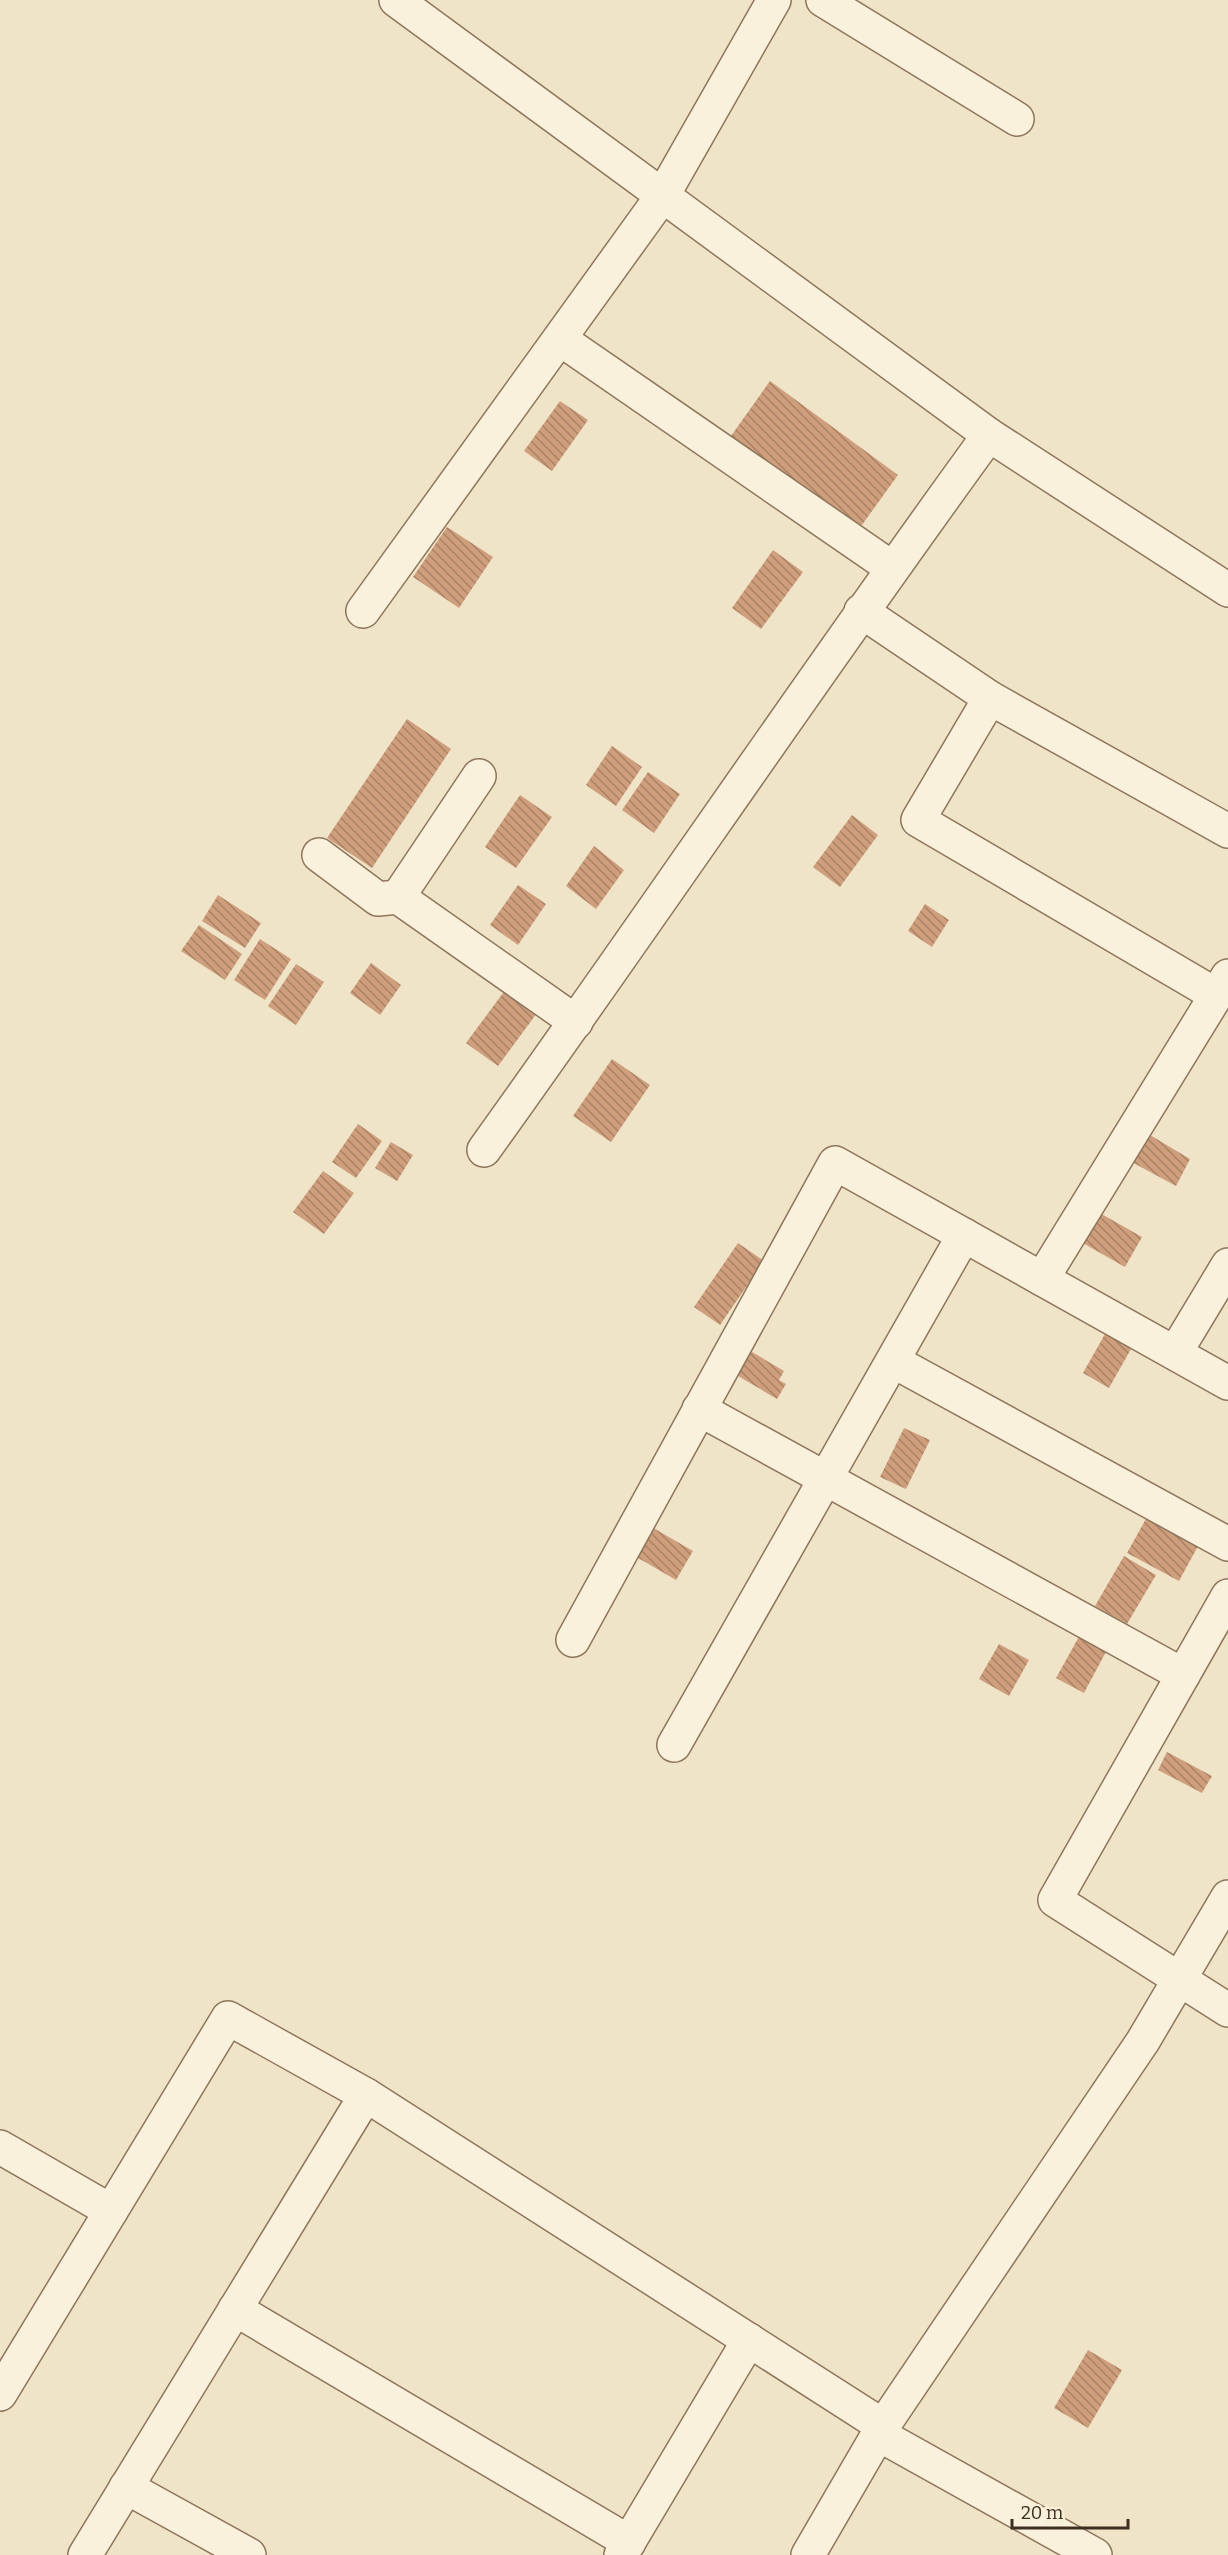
<svg xmlns="http://www.w3.org/2000/svg" width="1228" height="2555" viewBox="0 0 1228 2555" font-family="Bitter,serif">
<defs>
<pattern id="building-back-hatch" width="6" height="6" patternUnits="userSpaceOnUse" patternTransform="scale(1.5)"><rect width="6" height="6" fill="#cf9f7d"/><path d="M-1 5l2 2M0 0l6 6M5-1l2 2" fill="none" stroke="#a98266"/></pattern>
</defs>
<rect width="100%" height="100%" fill="#f0e4c8"/>
<g fill="url(#building-back-hatch)">
<polygon points="770,381 898,475 854,536 726,443"/>
<polygon points="560,401 588,420 552,471 524,451"/>
<polygon points="447,527 493,557 459,608 413,577"/>
<polygon points="773,550 803,572 761,629 732,608"/>
<polygon points="407,719 451,749 372,868 327,838"/>
<polygon points="612,746 642,767 616,806 586,785"/>
<polygon points="648,772 680,794 654,833 622,810"/>
<polygon points="520,795 552,817 516,868 485,847"/>
<polygon points="852,815 878,835 840,887 813,867"/>
<polygon points="594,846 624,870 596,909 566,886"/>
<polygon points="518,885 546,904 518,945 490,925"/>
<polygon points="218,895 261,923 245,948 202,921"/>
<polygon points="925,904 949,920 932,947 908,931"/>
<polygon points="199,925 242,954 225,980 181,951"/>
<polygon points="260,939 291,959 265,1000 234,980"/>
<polygon points="371,963 401,985 380,1015 350,993"/>
<polygon points="296,964 324,982 296,1025 268,1006"/>
<polygon points="506,989 537,1013 498,1066 466,1043"/>
<polygon points="612,1059 650,1085 611,1142 573,1116"/>
<polygon points="358,1124 382,1141 356,1178 332,1162"/>
<polygon points="1145,1132 1190,1159 1176,1186 1128,1160"/>
<polygon points="391,1142 413,1155 397,1181 375,1168"/>
<polygon points="323,1171 354,1193 324,1234 293,1212"/>
<polygon points="1098,1212 1142,1237 1125,1267 1081,1242"/>
<polygon points="738,1243 764,1261 720,1325 694,1307"/>
<polygon points="1105,1334 1131,1349 1109,1388 1083,1373"/>
<polygon points="747,1349 784,1371 779,1380 786,1384 777,1399 733,1373"/>
<polygon points="904,1428 930,1440 906,1489 880,1477"/>
<polygon points="1152,1508 1203,1537 1179,1581 1127,1553"/>
<polygon points="650,1526 693,1551 676,1580 633,1555"/>
<polygon points="1124,1556 1156,1575 1127,1624 1095,1606"/>
<polygon points="1081,1633 1108,1648 1084,1693 1056,1678"/>
<polygon points="999,1644 1029,1660 1009,1696 979,1679"/>
<polygon points="1167,1752 1212,1776 1202,1793 1158,1770"/>
<polygon points="1088,2350 1122,2370 1088,2428 1054,2408"/>
</g>
<g fill="none" stroke-linecap="round" stroke-linejoin="round">
<defs>
<g id="minor">
<polyline points="396,0 989,435 1228,590"/>
<polyline points="823,0 1017,119"/>
<polyline points="560,339 892,568"/>
<polyline points="363,611 663,195 774,0"/>
<polyline points="861,611 990,698 1228,831"/>
<polyline points="990,698 918,820 1216,995"/>
<polyline points="319,855 378,899 398,897 576,1022"/>
<polyline points="398,897 479,776"/>
<path d="M484,1150C654,913 817,671 989,435"/>
<polyline points="1042,1279 1228,976"/>
<polyline points="1175,1353 1228,1265"/>
<polyline points="893,1361 1228,1544"/>
<polyline points="699,1409 1183,1675"/>
<polyline points="1228,1596 1055,1900 1228,2010"/>
<polyline points="573,1640 835,1163 1228,1383"/>
<polyline points="674,1745 964,1235"/>
<polyline points="0,2147 111,2211"/>
<polyline points="235,2309 629,2542"/>
<polyline points="0,2394 228,2018 366,2095"/>
<polyline points="878,2434 1095,2555"/>
<polyline points="126,2487 249,2555"/>
<polyline points="85,2555 366,2095 883,2426"/>
<polyline points="621,2555 749,2340"/>
<polyline points="808,2555 883,2426 1143,2041 1228,1897"/>
</g>
</defs>
<use href="#minor" stroke="#8d765c" stroke-width="36"/>
<use href="#minor" stroke="#faf1dc" stroke-width="33"/>
</g>
<path d="M1012 2519v9h116v-9" fill="none" stroke="#3d2e20" stroke-width="3"/>
<text x="1021" y="2519" font-size="18" fill="#3d2e20" stroke="#f7eed8" stroke-width="4.5" paint-order="stroke">20 m</text>
</svg>
